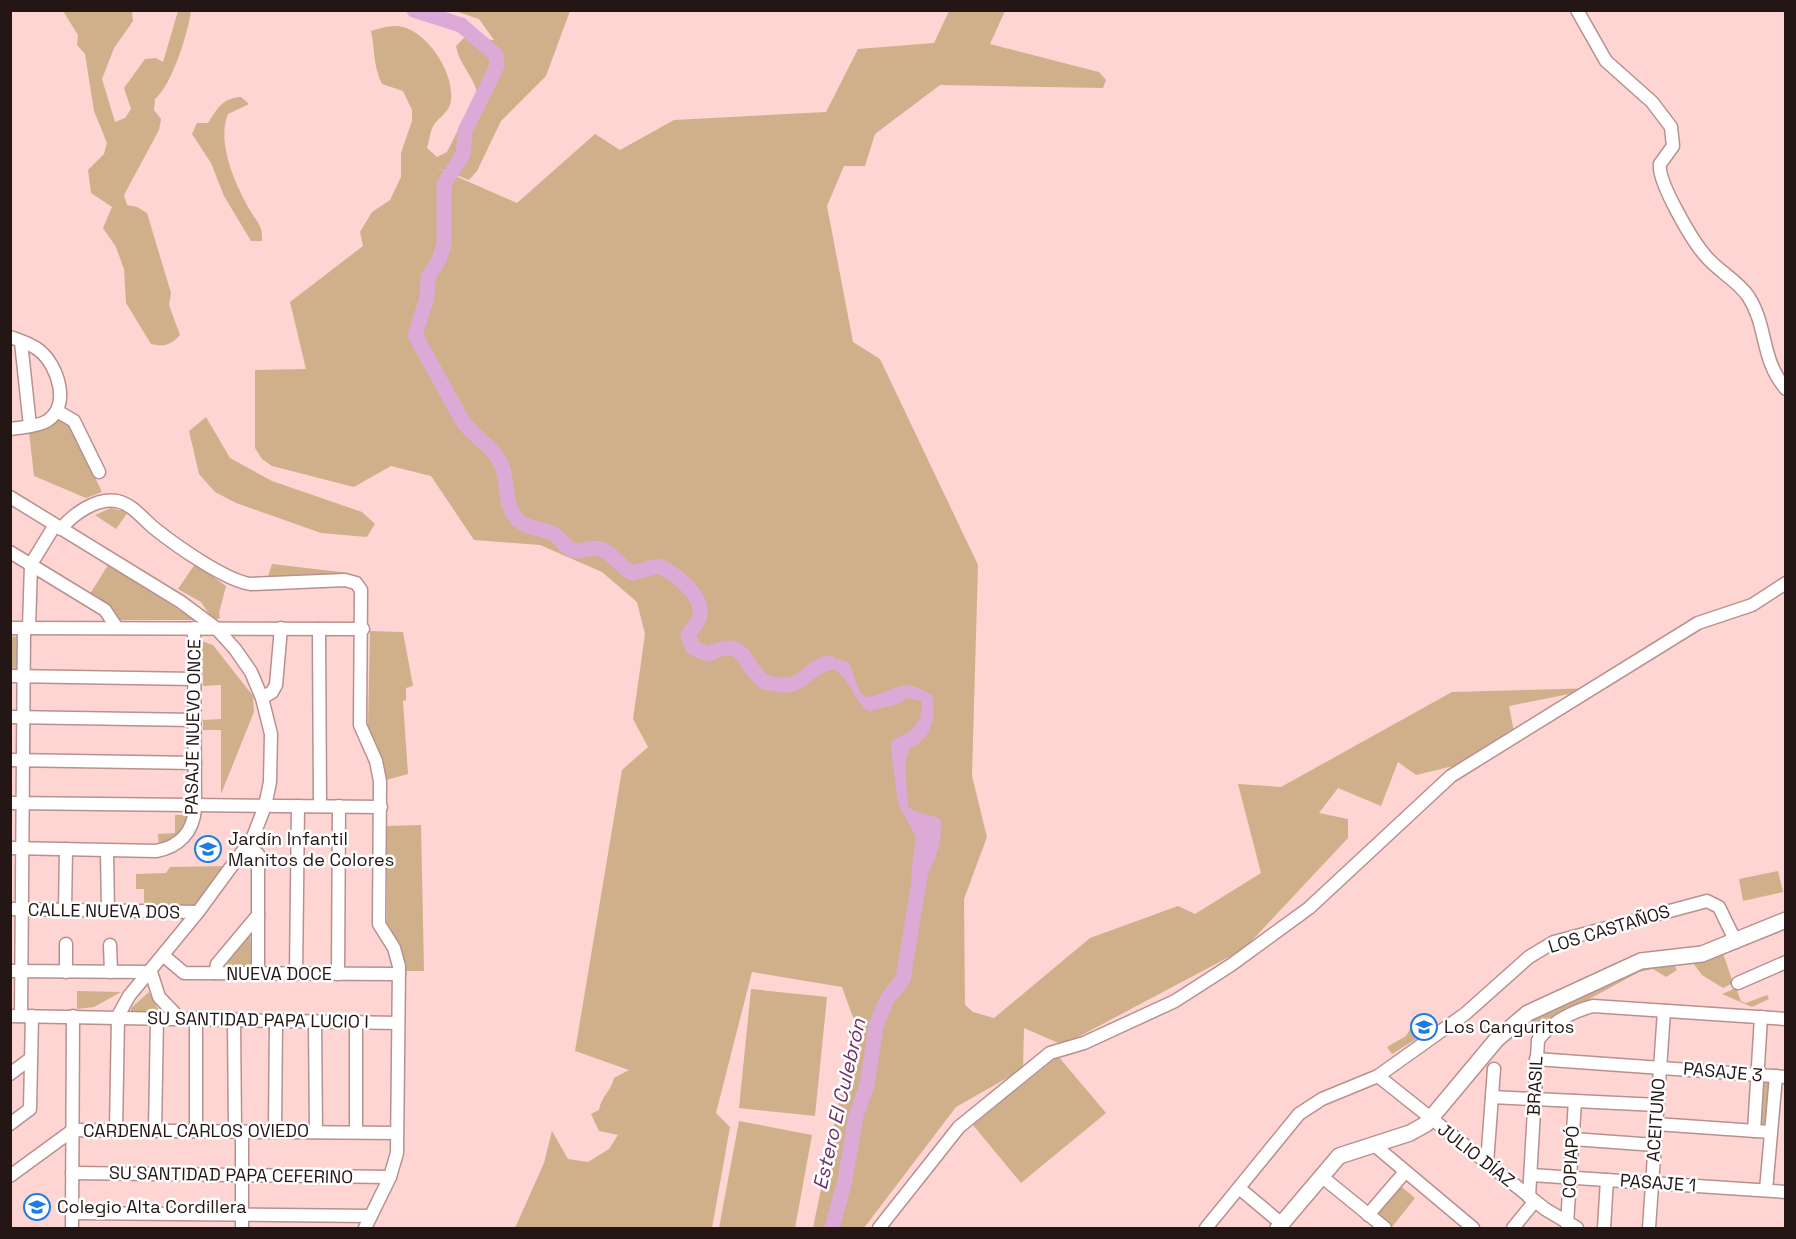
<svg xmlns="http://www.w3.org/2000/svg" width="1796" height="1239" viewBox="0 0 1796 1239" font-family="'Space Grotesk',sans-serif">
<rect width="100%" height="100%" fill="#fed5d3"/>
<g fill="#d0b08a">
<path d="M63,11H132L133,21L114,48L102,79L115,122L125,118L131,109L124,88L145,59L156,58L163,62L178,11H191C188,33 172,85 155,99L154,110L161,119L159,130L124,195L127,205L137,207L147,213L171,293L169,305L180,335C171,345 164,347 151,344L126,303L124,269L116,247L103,228L112,207L91,193L88,170L104,154L107,143L94,111L85,54L77,45L78,35Z"/>
<path d="M455,11H570L546,76L501,121L477,171L469,180L435,167L517,203L595,134L620,150L674,120L826,112L858,49L934,43L949,11H1005L990,44L1099,72L1106,80L1103,88L940,85L875,134L865,166H844L827,206L853,342L880,359L978,565L972,776L987,837L964,899L965,1005L973,1012L994,1018L1090,938L1178,906L1195,914L1261,873L1238,784L1281,787L1452,692L1599,688L1509,706L1515,737L1491,757L1416,775L1398,762L1381,806L1338,788L1319,813L1348,819V838L1244,949L1063,1045L1024,1028L1023,1069L956,1107L864,1228H813L855,1023L842,987L752,972L716,1113L730,1127L712,1228H515L544,1163L552,1131L568,1159L588,1162L609,1149L618,1135L599,1131L591,1114L599,1110C601,1097 611,1091 614,1078L629,1070L575,1051L622,770L648,747L633,719L645,634L637,602L602,572L540,545L474,540L431,476L391,466L354,487L272,466L262,459L255,448V370L306,369L290,302L363,246L360,232L372,212L390,200L401,177V153L412,121V110L403,91L382,84C373,66 375,50 371,31C381,28 392,24 403,27C429,34 454,73 451,100C450,112 439,117 433,126C430,132 429,142 427,148L437,157L447,152L477,92C472,74 459,64 456,46L464,38L494,40L479,19Z"/>
<path d="M241,97L249,104L228,114C216,143 236,186 251,212C258,223 263,227 262,241H251L224,196L211,163L192,134L197,123H208C218,108 222,98 241,97Z"/>
<polygon points="60,416 68,421 102,492 86,498 34,476 29,432 50,427"/>
<polygon points="206,417 230,458 272,481 362,512 375,524 367,537 321,533 236,503 215,492 199,474 189,431"/>
<polygon points="111,508 128,512 116,529 95,515"/>
<polygon points="195,564 226,586 219,613 220,618 213,620 201,602 178,589"/>
<polygon points="272,564 349,573 267,579"/>
<polygon points="108,565 195,620 120,620 112,608 90,594"/>
<polygon points="370,631 403,632 413,686 406,688 406,700 403,701 408,774 386,780 381,759 368,726"/>
<polygon points="11,636 19,637 18,671 11,671"/>
<polygon points="202,641 213,645 253,696 254,712 221,794 221,730 203,730 203,720 221,719 221,685 203,686"/>
<polygon points="175,815 191,815 184,832 159,847 158,834 175,833"/>
<polygon points="421,825 424,971 405,971 403,954 387,928 387,826"/>
<polygon points="225,866 198,905 144,905 144,889 136,889 136,874 166,873 170,867"/>
<polygon points="1778,871 1783,892 1743,901 1739,879"/>
<polygon points="245,934 250,935 251,966 247,969 223,970 223,965"/>
<polygon points="1723,953 1732,980 1731,984 1723,988 1702,975 1693,963"/>
<polygon points="1681,962 1675,966 1677,970 1666,977 1653,969 1639,972 1538,1027 1512,1031 1521,1023 1648,964"/>
<polygon points="1736,988 1741,1001 1746,1003 1767,995 1769,999 1752,1007 1722,994"/>
<polygon points="751,989 827,997 815,1116 739,1108"/>
<polygon points="77,991 121,992 94,1007 77,1009"/>
<polygon points="149,992 159,1011 131,1011 131,1008"/>
<polygon points="1413,1024 1421,1036 1392,1054 1387,1047 1406,1036"/>
<polygon points="1058,1056 1106,1113 1021,1183 973,1125"/>
<polygon points="1761,1077 1774,1078 1771,1127 1758,1127"/>
<polygon points="739,1121 812,1135 795,1228 719,1228"/>
<polygon points="1398,1184 1415,1198 1392,1227 1375,1213"/>
</g>
<path fill="#dda9d6" d="M827,659H840L849,663L860,692L865,697C896,694 898,674 932,695C937,718 931,740 909,749L905,766L908,806C918,816 929,812 941,820C942,843 936,864 921,883L913,881L911,873L916,837L898,804L891,749L892,740C911,733 924,723 921,701L906,698L901,703L870,711L865,709C851,694 848,673 826,666L815,673L811,670V666Z"/>
<g fill="none" stroke-linecap="round" stroke-linejoin="round">
<g stroke="#dda9d6" stroke-width="15">
<path d="M414,10L461,25L496,55L497,66L465,131L463,154L444,184V244L439,260L428,277L427,298L415,335L462,420C472,436 490,444 499,460C510,479 502,504 518,520C528,529 541,528 552,533C561,537 563,547 573,550C582,553 590,546 600,549C612,552 620,567 632,573L659,566C675,574 703,594 700,615C699,623 692,628 688,635L693,648L708,654C747,636 740,662 764,682C771,683 780,686 788,685C804,684 812,665 829,663"/>
<polyline points="832,1228 845,1180 856,1116 867,1085 876,1026 887,999 903,979 922,864"/>
</g>
<defs>
<g id="minor">
<path d="M1577,10L1606,61L1652,102L1671,127L1673,146L1660,164C1657,181 1692,240 1704,254C1716,270 1736,279 1748,296C1768,326 1760,359 1786,389"/>
<path d="M10,337C21,341 32,344 40,351C58,366 71,406 47,421C37,427 22,427 10,429"/>
<polyline points="21,342 30,426"/>
<polyline points="57,411 74,421 99,472"/>
<polyline points="10,497 181,602 216,628 235,649 251,672 262,698 271,734 270,782 265,806 253,837 198,912 129,996 118,1016 116,1131"/>
<path d="M61,529C73,514 97,497 117,501C132,504 143,519 154,528C175,545 226,581 251,584L345,580L356,583L361,590L360,725L376,761L380,781L379,924L394,948L399,966L397,1153L390,1177L365,1228"/>
<polyline points="10,552 105,610 117,628"/>
<polyline points="10,628 363,629"/>
<polyline points="29,628 31,564 55,525"/>
<polyline points="319,629 320,806"/>
<polyline points="10,676 195,679"/>
<polyline points="262,698 272,692 276,685 281,628"/>
<polyline points="10,717 195,720"/>
<polyline points="10,760 195,763"/>
<polyline points="10,803 381,807"/>
<polyline points="247,847 258,854 258,974"/>
<path d="M10,848L156,851C179,847 193,832 195,809L194,628"/>
<polyline points="107,851 108,911"/>
<polyline points="10,909 198,912"/>
<polyline points="65,910 66,849"/>
<polyline points="66,944 66,972"/>
<polyline points="110,945 111,972"/>
<polyline points="164,956 184,973 399,974"/>
<polyline points="10,971 151,972 159,997 179,1018"/>
<polyline points="215,973 217,964 258,915"/>
<polyline points="296,974 298,806"/>
<polyline points="338,974 339,806"/>
<polyline points="1738,983 1786,962"/>
<polyline points="10,1016 398,1023"/>
<polyline points="21,1016 24,628"/>
<polyline points="234,1019 235,1131"/>
<polyline points="315,1021 316,1132"/>
<polyline points="356,1022 356,1132"/>
<polyline points="1536,1059 1786,1077"/>
<polyline points="10,1074 30,1059"/>
<polyline points="1378,1076 1545,1209 1577,1228"/>
<polyline points="1492,1097 1658,1105"/>
<polyline points="10,1124 30,1109 32,1016"/>
<polyline points="1656,1124 1770,1132"/>
<polyline points="155,1131 157,1018"/>
<polyline points="196,1131 196,1018"/>
<polyline points="1754,1131 1761,1017"/>
<polyline points="275,1132 276,1020"/>
<polyline points="1573,1139 1655,1145"/>
<polyline points="1373,1144 1473,1228"/>
<polyline points="1487,1163 1494,1069"/>
<polyline points="72,1173 390,1177"/>
<polyline points="1531,1175 1786,1192"/>
<polyline points="10,1176 73,1130 397,1133"/>
<polyline points="1321,1176 1385,1228"/>
<polyline points="1239,1188 1282,1224"/>
<polyline points="1766,1190 1776,1076"/>
<path d="M1529,1197L1538,1040C1550,1023 1573,1011 1593,1006L1786,1019"/>
<polyline points="72,1213 371,1216"/>
<polyline points="1368,1215 1405,1172"/>
<polyline points="1567,1224 1575,1101"/>
<polyline points="72,1228 73,1016"/>
<polyline points="242,1228 242,1132"/>
<polyline points="879,1228 959,1127 1050,1053 1084,1043 1175,1001 1231,965 1309,908 1451,776 1698,623 1752,605 1786,583"/>
<polyline points="1206,1228 1299,1114 1322,1099 1378,1076 1465,1014 1529,957 1554,942 1707,901 1719,907 1736,942"/>
<polyline points="1513,1228 1535,1201"/>
<polyline points="1604,1228 1607,1180"/>
<polyline points="1649,1228 1664,1011"/>
</g>
<polyline id="major" points="1278,1228 1339,1156 1410,1133 1426,1124 1497,1039 1528,1013 1641,961 1702,954 1786,920"/>
</defs>
<use href="#minor" stroke="#b7918f" stroke-width="15"/>
<use href="#major" stroke="#b7918f" stroke-width="18"/>
<use href="#minor" stroke="#fff" stroke-width="12"/>
<use href="#major" stroke="#fff" stroke-width="15"/>
</g>
<defs>
<symbol id="school-ring" viewBox="-11 -11 22 22"><circle r="9.5" fill="#fff" stroke="#1d7be4" stroke-width="1.5"/><path d="M0-5L7-2L0 1L-7-2ZM-4 1L0 2.5L4 1V4Q0 6-4 4Z" fill="#1d7be4"/></symbol>
</defs>
<g fill-rule="evenodd">
<use href="#school-ring" x="193" y="834" width="30" height="30"/>
<use href="#school-ring" x="1409" y="1012" width="30" height="30"/>
<use href="#school-ring" x="22" y="1192" width="30" height="30"/>
</g>
<g text-anchor="middle" stroke-width="5" stroke-linejoin="round" paint-order="stroke">
<g font-size="18" fill="#251616" stroke="#fff">
<text transform="translate(193 727) rotate(-89)" y="6">PASAJE NUEVO ONCE</text>
<text transform="translate(104 911) rotate(1)" y="6">CALLE NUEVA DOS</text>
<text transform="translate(1609 929) rotate(-17)" y="6">LOS CASTAÑOS</text>
<text x="279" y="980">NUEVA DOCE</text>
<text transform="translate(258 1020) rotate(1)" y="6">SU SANTIDAD PAPA LUCIO I</text>
<text transform="translate(1723 1072) rotate(5)" y="6">PASAJE 3</text>
<text transform="translate(1535 1086) rotate(-87)" y="6">BRASIL</text>
<text transform="translate(1656 1120) rotate(-86)" y="6">ACEITUNO</text>
<text x="196" y="1137">CARDENAL CARLOS OVIEDO</text>
<text transform="translate(1476 1155) rotate(38)" y="6">JULIO DÍAZ</text>
<text transform="translate(1571 1162) rotate(-87)" y="6">COPIAPÓ</text>
<text transform="translate(231 1175) rotate(1)" y="6">SU SANTIDAD PAPA CEFERINO</text>
<text transform="translate(1658 1183) rotate(4)" y="6">PASAJE 1</text>
</g>
<g font-size="18" fill="#251616" stroke="#fff" text-anchor="start">
<text x="228" y="845">Jardín Infantil<tspan x="228" dy="21">Manitos de Colores</tspan></text>
<text x="1444" y="1033">Los Canguritos</text>
<text x="57" y="1213">Colegio Alta Cordillera</text>
</g>
<g font-size="20" font-style="italic" fill="#6f3169" stroke="#fff">
<text transform="translate(839 1104) rotate(-77)" y="7">Estero El Culebrón</text>
</g>
</g>
<rect width="1796" height="1239" fill="none" stroke="#251616" stroke-width="24"/>
</svg>
